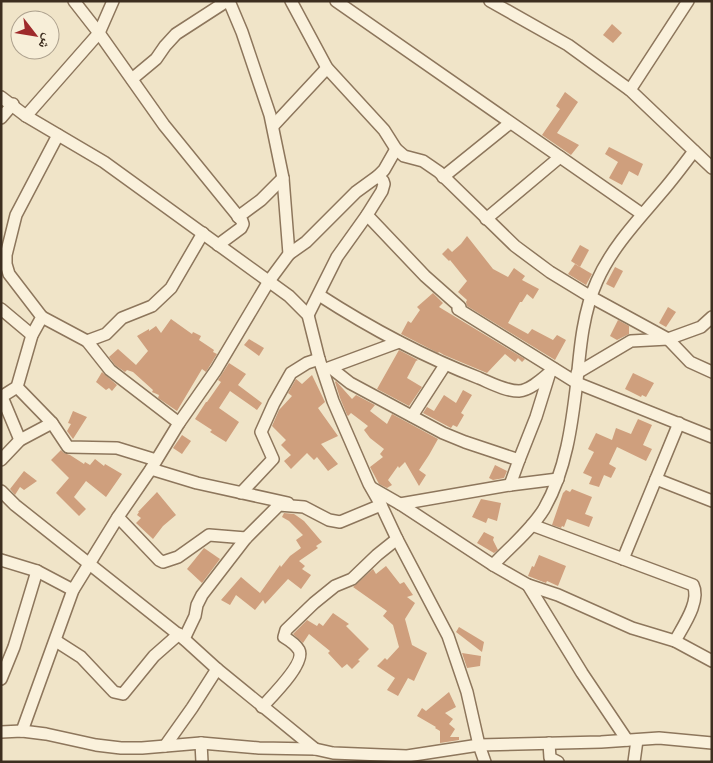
<svg xmlns="http://www.w3.org/2000/svg" width="713" height="763" viewBox="0 0 713 763" font-family="Literata,'Noto Naskh Arabic',serif">
<rect width="100%" height="100%" fill="#f0e4c8"/>
<g fill="#cf9f7d">
<polygon points="612,24 622,33 613,43 603,35"/>
<polygon points="565,92 578,102 557,133 579,145 571,155 542,135 560,109 556,106"/>
<polygon points="609,147 643,164 638,176 629,171 622,185 609,178 618,162 605,154"/>
<polygon points="467,236 493,269 508,277 514,268 525,276 522,280 539,289 533,299 527,294 522,302 520,302 508,323 528,334 532,329 553,340 557,335 566,340 555,360 467,306 466,302 467,300 458,292 467,281 450,260 449,261 442,254 448,248 452,252 461,244"/>
<polygon points="580,245 589,250 580,267 571,261"/>
<polygon points="575,264 592,274 586,285 568,274"/>
<polygon points="615,267 623,271 614,288 606,284"/>
<polygon points="433,293 443,303 439,307 525,359 522,362 518,358 515,362 505,354 487,373 444,355 439,352 438,353 401,334 408,321 411,323 420,310 417,307"/>
<polygon points="668,307 676,312 666,327 659,323"/>
<polygon points="171,319 192,334 193,332 201,336 199,340 214,350 213,352 217,354 206,372 202,369 177,411 158,398 159,395 152,392 153,390 133,372 127,370 125,372 115,365 109,357 118,349 136,365 148,351 137,336 149,329 149,331 156,326 161,333"/>
<polygon points="618,320 629,326 629,334 617,340 610,336"/>
<polygon points="249,339 264,348 259,356 244,345"/>
<polygon points="399,350 418,360 416,361 407,378 422,387 409,406 377,389"/>
<polygon points="229,363 246,374 238,385 262,403 257,410 230,391 219,408 239,422 226,442 210,432 212,430 195,419 206,402 207,402 221,382 218,380"/>
<polygon points="102,372 117,385 112,391 109,388 106,390 96,382"/>
<polygon points="633,373 654,383 646,397 642,395 641,397 625,389"/>
<polygon points="312,375 325,402 318,408 338,436 321,444 338,464 328,471 317,457 314,460 307,453 291,469 284,461 291,455 281,445 286,440 272,426 279,410 292,396 288,393 296,379 302,384"/>
<polygon points="336,381 352,399 356,395 375,405 370,411 387,424 392,414 438,439 429,455 419,470 426,475 419,486 405,462 399,468 398,466 388,480 392,485 387,488 379,484 370,467 383,457 380,454 384,449 370,438 364,430 368,426 351,413 348,416 347,415 340,398 335,382"/>
<polygon points="463,390 472,395 461,413 464,415 457,427 453,425 451,428 423,413 427,407 434,411 444,395 456,403"/>
<polygon points="73,411 87,417 73,439 67,431 71,424 68,423"/>
<polygon points="638,419 652,425 643,445 652,449 646,461 617,447 609,464 616,468 611,478 604,475 599,487 589,484 592,477 583,473 594,452 588,449 596,433 612,440 616,428 631,434"/>
<polygon points="182,435 191,441 182,454 173,448"/>
<polygon points="61,450 64,453 70,455 84,464 85,462 90,465 95,459 104,466 105,464 122,474 106,497 86,481 74,497 86,509 79,516 56,493 69,478 51,460"/>
<polygon points="495,465 507,471 504,478 493,480 489,478"/>
<polygon points="24,471 37,481 24,490 20,487 15,495 10,489"/>
<polygon points="572,489 592,497 585,514 593,517 589,527 567,519 564,527 562,526 561,528 552,525 563,493 566,490 570,492"/>
<polygon points="157,492 176,515 163,526 153,539 136,523 141,518 137,515 139,512 138,512"/>
<polygon points="481,499 501,503 497,521 488,518 486,523 472,517"/>
<polygon points="284,513 294,514 297,516 304,521 322,542 316,546 318,548 299,561 305,566 302,569 311,575 301,589 288,579 265,604 263,600 255,610 236,595 230,605 221,600 241,577 260,593 280,565 281,567 290,556 301,548 296,540 303,535 289,521 282,517"/>
<polygon points="484,532 494,537 493,540 498,550 494,553 477,543"/>
<polygon points="204,548 220,559 202,583 187,569"/>
<polygon points="539,555 566,566 558,586 547,581 546,583 528,576 532,566 534,567"/>
<polygon points="386,566 400,584 404,582 413,595 407,597 415,603 405,619 412,645 427,653 414,681 408,678 398,696 387,690 395,678 377,666 385,658 387,660 399,647 393,625 383,616 387,611 353,587 373,569 376,574"/>
<polygon points="333,613 349,624 346,626 369,649 358,660 360,661 352,669 347,664 342,668 328,653 330,651 309,634 303,643 293,634 307,620 317,626 319,623 323,626"/>
<polygon points="459,627 484,642 482,652 456,632"/>
<polygon points="462,653 481,656 480,666 467,668"/>
<polygon points="449,692 456,707 445,713 453,719 449,724 455,729 450,737 459,737 459,740 440,743 440,731 435,728 436,727 417,716 422,708 426,711"/>
</g>
<g fill="none" stroke-linecap="round" stroke-linejoin="round">
<defs>
<g id="minor">
<polyline points="74,1 99,33 164,125 242,221 243,224 241,228 218,245"/>
<polyline points="291,1 327,68 384,130 396,149 404,156 423,161 439,172 515,246 550,272 591,297 668,339 690,362 712,372"/>
<polyline points="336,1 642,214"/>
<polyline points="490,1 568,45 630,90 712,168"/>
<polyline points="132,79 156,59 165,46 176,34 227,1"/>
<polyline points="630,90 688,1"/>
<polyline points="1,97 26,116 104,162 289,296 308,315 319,359 333,401 369,484 381,505 397,539 448,636 467,692 479,745 485,762"/>
<polyline points="26,116 99,33 113,1"/>
<polyline points="1,118 13,104"/>
<polyline points="273,126 327,68"/>
<polyline points="443,177 510,123"/>
<polyline points="367,215 425,276 460,307 458,309 577,383 712,437"/>
<polyline points="238,217 261,200 283,178"/>
<polyline points="486,219 560,157"/>
<polyline points="289,254 306,242 356,192 378,176 384,170 396,149"/>
<path d="M319,295C370,328 422,356 479,378C491,383 505,391 519,391C532,390 545,376 554,369"/>
<polyline points="1,309 32,335"/>
<polyline points="308,315 337,257 367,215 382,191 384,184 383,181 378,176"/>
<polyline points="42,317 87,341 110,370 179,423"/>
<polyline points="87,341 106,334 122,318 152,306 171,288 203,233"/>
<polyline points="331,368 350,383 443,433 465,442 519,460 510,485"/>
<polyline points="326,369 399,342"/>
<polyline points="577,373 631,341 668,339 701,327 712,317"/>
<polyline points="17,387 52,423 68,447 117,448 156,460"/>
<polyline points="1,397 17,387 32,335 42,317 9,274 6,264 6,255 16,215 58,135"/>
<polyline points="2,397 20,440"/>
<polyline points="412,416 445,365"/>
<polyline points="1,460 20,440 52,423"/>
<polyline points="519,460 536,417 550,372"/>
<polyline points="151,469 197,483 288,503"/>
<polyline points="656,479 712,501"/>
<polyline points="372,488 400,504 493,565 528,585 558,595 632,628 675,641 712,661"/>
<polyline points="1,491 15,505 184,639 217,669 315,749"/>
<polyline points="241,493 273,459 261,432 274,403 291,373 307,363 319,359"/>
<polyline points="400,504 510,485 558,479"/>
<polyline points="118,517 159,560 163,562 178,557 209,535 246,538"/>
<path d="M532,525L693,585C701,601 683,626 675,641"/>
<polyline points="623,559 679,423"/>
<polyline points="1,560 37,571 73,590"/>
<path d="M493,565C510,547 531,530 544,509C566,471 572,424 577,381C580,348 583,312 597,281C613,245 641,217 666,187C676,175 685,163 694,151"/>
<polyline points="528,585 582,673 627,740"/>
<polyline points="184,639 195,616 197,605 202,595 246,538 279,505 304,507 329,520 340,522 381,505"/>
<polyline points="56,641 81,657 114,692 123,694 154,656 179,634"/>
<polyline points="1,679 14,647 37,571"/>
<path d="M262,707C271,697 306,663 299,650C296,645 289,640 284,637L286,630L314,603L335,586L352,579L377,555L397,539"/>
<polyline points="22,731 73,590 118,517 151,469 179,423 216,370 269,281 289,254 283,178 270,115 242,32 229,1"/>
<polyline points="1,732 22,731 46,734 96,745 121,748 142,748 201,743 259,748 315,749 333,753 407,756 479,745 601,742 659,738 712,743"/>
<polyline points="201,743 202,762"/>
<polyline points="549,743 550,758 558,762"/>
<polyline points="165,746 192,708 217,669"/>
<polyline points="634,762 637,740"/>
</g>
</defs>
<use href="#minor" stroke="#8d765c" stroke-width="14"/>
<use href="#minor" stroke="#faf1dc" stroke-width="11"/>
</g>
<rect width="713" height="763" fill="none" stroke="#3d2e20" stroke-width="5"/>
<g transform="translate(35 35) rotate(121)"><circle r="24" fill="#f7eed8" stroke="#ada18e"/>
<path d="M0-4L9 19L0 12L-9 19Z" fill="#9e2a2b"/>
<text y="-8" font-size="14" font-weight="bold" text-anchor="middle" fill="#3d2e20">ش</text>
</g>
</svg>
